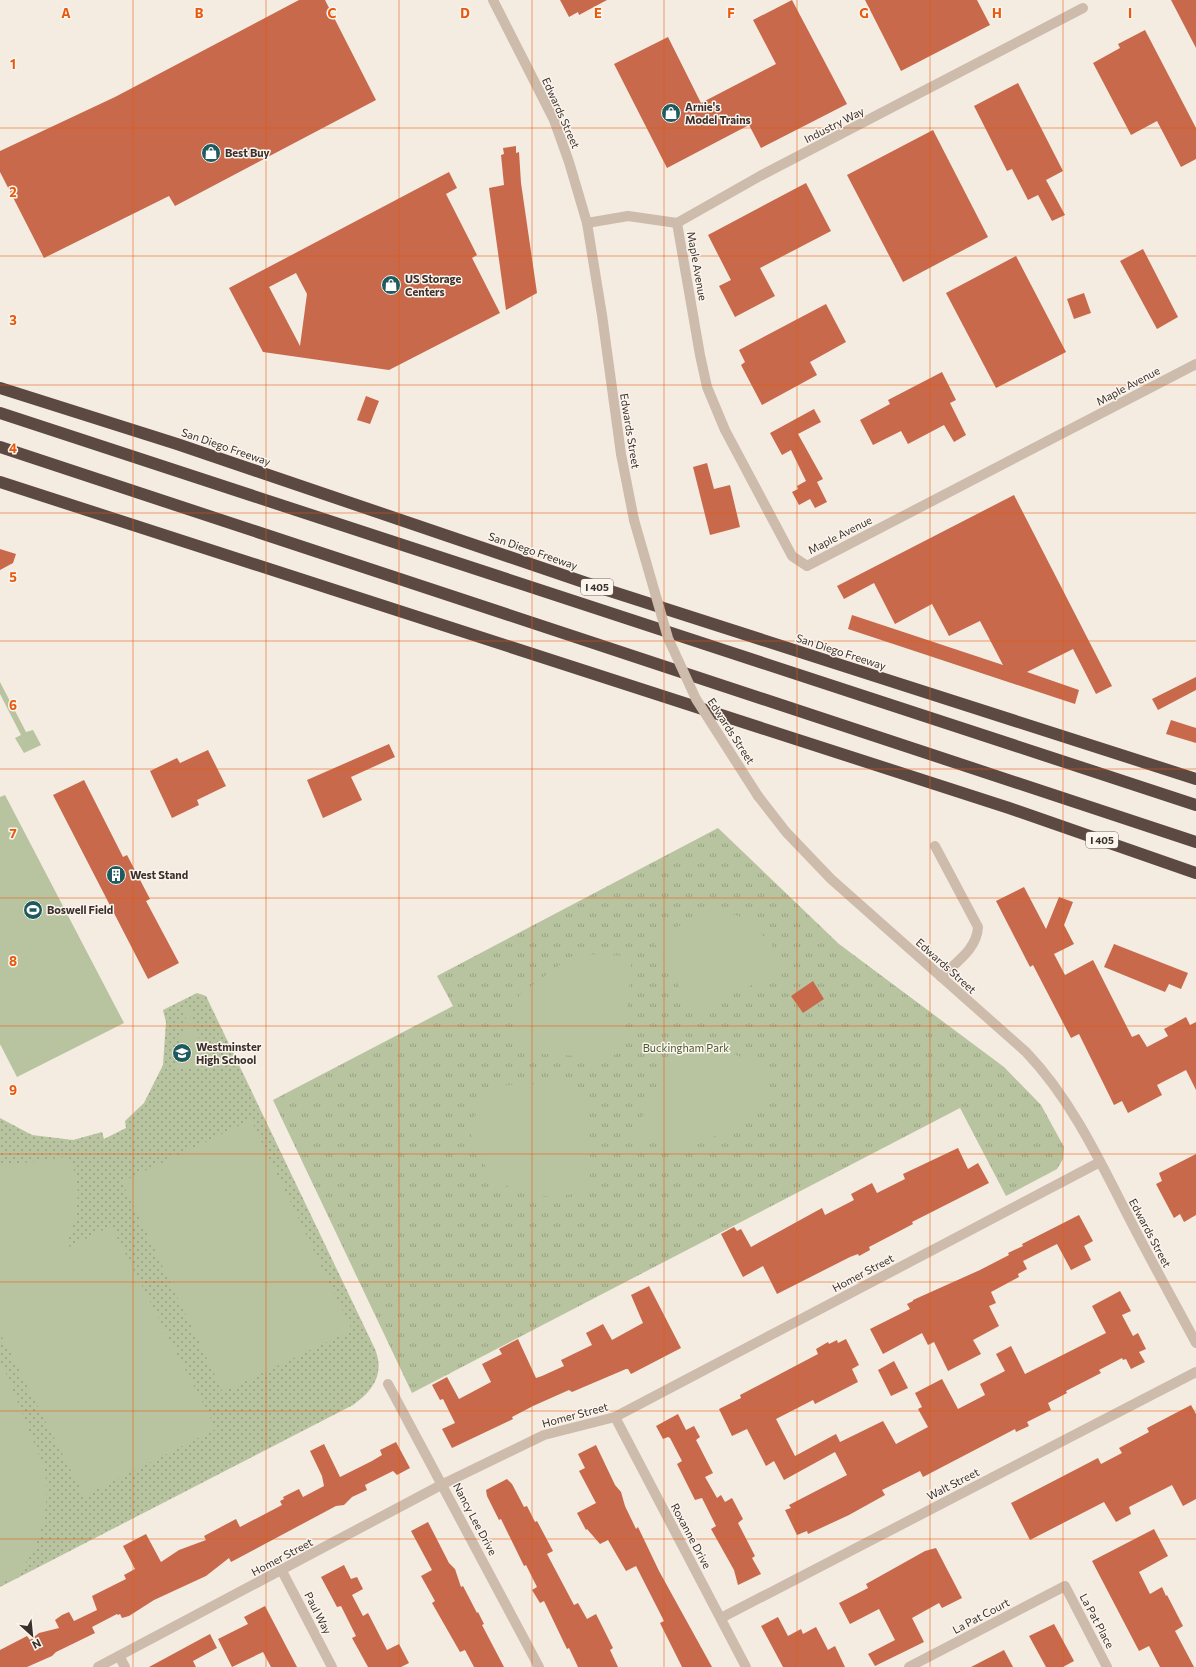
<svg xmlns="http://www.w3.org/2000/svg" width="1196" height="1667" viewBox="0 0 1196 1667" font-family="Commissioner,sans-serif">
<defs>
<pattern id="grass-dots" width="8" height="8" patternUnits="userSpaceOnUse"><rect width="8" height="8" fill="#b8c4a0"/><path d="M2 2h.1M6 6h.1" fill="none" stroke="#97a083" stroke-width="1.8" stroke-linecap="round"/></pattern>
<pattern id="park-tufts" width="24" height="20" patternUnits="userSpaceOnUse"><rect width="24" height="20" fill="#b8c4a0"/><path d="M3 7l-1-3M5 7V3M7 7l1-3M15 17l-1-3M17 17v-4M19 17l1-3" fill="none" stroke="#97a083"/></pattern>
</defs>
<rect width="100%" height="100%" fill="#f4ebe1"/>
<path fill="url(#grass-dots)" d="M197,993L206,996L375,1349C385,1374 373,1391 353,1405L0,1587V1118L32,1135L73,1140L102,1132L104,1139L126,1128L125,1121L144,1103L163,1065L166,1022L163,1010Z"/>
<polygon fill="url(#park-tufts)" points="718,828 839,944 1004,1067 1041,1105 1064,1147 1063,1159 1057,1169 1006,1196 960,1108 412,1393 273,1100 453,1006 437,976"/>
<g fill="#b8c4a0">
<polygon points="0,682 26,732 33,730 41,745 24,753 15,738 21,735 0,694"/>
<polygon points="5,795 124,1023 17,1077 0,1044 0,797"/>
<polygon points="713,910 747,918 772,945 778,972 705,1008 695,1008 688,1002 652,939"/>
<polygon points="575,954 632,956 624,1045 618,1053 608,1058 515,1052 519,995"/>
<polygon points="191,1008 192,1016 190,1017 209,1064 191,1068 174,1067 186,1017 183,1017 183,1009"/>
<polygon points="685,1036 770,1068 764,1098 736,1129 680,1148 634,1137 674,1045"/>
<polygon points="573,1082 588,1096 590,1193 536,1197 492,1180 468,1129 492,1086"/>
<polygon points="251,1120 352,1330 223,1392 122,1182"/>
<path d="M67,1157C86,1183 76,1222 65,1249L111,1226L216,1429L84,1496L0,1333V1166Z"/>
<polygon points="0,1366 3,1366 45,1470 47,1490 45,1516 33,1552 18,1575 0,1584"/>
</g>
<g fill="#c8694b" fill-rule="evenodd">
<polygon points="299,0 325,0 376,100 175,206 169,196 44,258 0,172 0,151 115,97"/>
<polygon points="560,0 607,0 579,15 578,12 569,17"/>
<polygon points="792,0 847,104 761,148 749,125 667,168 614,64 668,37 701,103 776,64 753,20"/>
<polygon points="865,0 977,0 990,25 901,71"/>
<polygon points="1171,0 1196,0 1196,48"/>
<polygon points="1145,30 1196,128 1196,159 1181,167 1157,121 1131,135 1093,63 1120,48 1118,44"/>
<polygon points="1018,83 1063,171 1046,180 1065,215 1052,221 1038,195 1028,200 1012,169 1007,171 974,106"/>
<polygon points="933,130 988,237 903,282 847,175"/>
<polygon points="516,146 516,153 519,152 521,183 537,293 506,310 489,188 504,185 501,155 504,154 503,148"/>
<path d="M449,172L457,188L446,194L477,255L472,258L500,313L389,370L263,352L229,288ZM296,273L307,294L300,346L269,287Z"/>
<polygon points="806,183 831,231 760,268 775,296 735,317 719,286 731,280 708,235"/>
<polygon points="1143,249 1178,317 1157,329 1120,261"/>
<polygon points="1016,256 1066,352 996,388 946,293"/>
<polygon points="1084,293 1091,313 1074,319 1067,299"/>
<polygon points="826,304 846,342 810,362 817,375 762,405 741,365 745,362 739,350"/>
<polygon points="942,372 956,400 950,403 966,435 954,442 944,425 908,444 901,431 873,445 860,420 890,404 888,400"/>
<polygon points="366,396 379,401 370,424 357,420"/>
<polygon points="814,409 821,422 798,434 823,479 817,482 827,502 815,508 810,499 799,505 792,492 798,489 797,486 806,481 791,450 782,455 770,433"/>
<polygon points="707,463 714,489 730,485 740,527 710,535 693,467"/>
<polygon points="1014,495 1112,686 1096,694 1073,649 1027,672 1079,690 1075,704 848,629 852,615 1003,665 980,621 949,636 932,604 895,624 874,583 844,599 837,586"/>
<polygon points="0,549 16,554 13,563 0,570"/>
<polygon points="1196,677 1196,690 1158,710 1152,699"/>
<polygon points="1171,720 1196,728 1196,743 1166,734"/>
<polygon points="389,744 395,757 351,777 362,800 323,818 307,780"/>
<polygon points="208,750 226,786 197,800 199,805 172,818 150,771 177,758 180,763"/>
<polygon points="84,780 123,857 127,855 150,899 146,901 179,963 148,979 53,795"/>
<polygon points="1024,887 1046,929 1059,897 1073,902 1064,925 1074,944 1054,954 1065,975 1093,960 1132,1037 1139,1034 1147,1047 1168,1036 1164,1029 1186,1017 1190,1025 1196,1022 1196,1090 1186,1070 1157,1085 1162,1095 1128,1113 1122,1101 1114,1105 1079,1034 1071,1038 1033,965 1030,967 996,901"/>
<polygon points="1114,944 1188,973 1181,989 1169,984 1165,992 1104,967"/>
<polygon points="813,981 824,999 803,1013 791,996"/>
<polygon points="958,1148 968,1169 978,1163 989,1183 912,1222 913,1224 869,1247 870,1250 859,1256 858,1254 850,1257 777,1294 763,1266 743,1277 721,1234 734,1227 737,1231 741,1229 751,1247 822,1208 825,1215 854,1200 851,1194 872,1183 877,1193 905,1179 903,1174"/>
<polygon points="1196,1154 1196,1215 1184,1222 1180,1214 1174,1218 1156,1184 1162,1181 1159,1173"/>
<polygon points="1079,1215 1093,1241 1084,1246 1091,1260 1071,1270 1057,1244 1023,1261 1027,1269 1018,1274 1019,1277 991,1292 996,1303 989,1306 999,1326 973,1340 981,1354 948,1371 934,1342 928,1345 922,1333 883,1354 870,1329 910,1309 907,1304 913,1301 913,1300 980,1270 1009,1255 1008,1253 1023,1246 1022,1244"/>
<polygon points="649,1286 681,1348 631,1374 628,1369 626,1369 572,1392 569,1390 533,1406 512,1417 513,1419 452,1448 442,1429 455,1423 443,1399 440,1400 432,1385 447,1377 459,1399 491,1382 482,1364 502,1354 499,1349 518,1339 536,1378 542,1376 564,1366 561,1360 592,1345 586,1333 603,1324 612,1340 643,1323 631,1295"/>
<polygon points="1120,1291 1131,1311 1122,1315 1133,1336 1138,1333 1146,1349 1139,1352 1145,1362 1131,1369 1126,1359 1123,1360 1122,1358 1099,1370 1101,1373 1066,1391 1067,1393 1048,1403 1051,1410 1027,1422 1029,1426 1016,1432 1015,1429 923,1477 920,1471 882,1490 885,1495 849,1515 808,1534 807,1531 797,1535 785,1510 791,1508 789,1505 847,1475 835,1452 784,1480 774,1461 766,1466 747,1429 732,1436 719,1409 741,1398 740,1395 818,1354 816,1349 828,1342 829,1344 837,1340 838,1343 846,1339 859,1365 852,1369 858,1382 815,1404 813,1400 776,1419 795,1456 836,1434 840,1442 883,1421 896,1444 928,1427 918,1409 922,1407 915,1393 942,1379 958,1409 985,1395 980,1384 1005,1371 996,1354 1011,1346 1025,1374 1106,1333 1092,1306"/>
<polygon points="894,1361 908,1388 891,1396 878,1370"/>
<polygon points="1191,1405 1196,1414 1196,1499 1183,1506 1172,1485 1129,1507 1131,1514 1116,1522 1104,1502 1030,1540 1011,1503 1098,1458 1101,1464 1122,1453 1119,1448 1149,1432 1147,1428"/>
<polygon points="678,1414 686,1430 694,1426 700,1437 696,1440 713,1473 705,1477 717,1498 721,1495 725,1502 732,1498 743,1519 738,1523 755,1556 752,1558 761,1574 738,1585 734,1570 711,1529 716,1526 702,1498 695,1500 677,1464 682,1461 670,1438 668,1437 663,1439 656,1426"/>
<polygon points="396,1442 410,1468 397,1475 393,1471 365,1485 367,1490 352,1497 344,1505 336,1506 231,1562 229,1558 206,1576 154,1600 129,1616 122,1618 120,1614 118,1615 117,1614 92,1627 95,1633 56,1652 52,1656 27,1667 0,1667 0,1650 27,1636 30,1640 39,1633 59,1628 55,1620 62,1615 69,1612 74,1621 97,1610 92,1596 126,1579 124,1575 135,1569 123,1546 146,1534 161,1562 179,1550 206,1540 204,1536 236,1519 240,1527 282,1505 280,1501 284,1499 283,1497 299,1489 303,1497 324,1486 322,1476 310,1451 324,1444 340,1477 372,1461 382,1455 380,1450"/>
<polygon points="596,1445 615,1485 621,1492 625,1506 636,1529 638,1527 659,1571 712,1667 682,1667 660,1623 664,1621 636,1566 626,1571 608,1540 600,1544 587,1529 586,1530 577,1513 596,1503 579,1471 585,1468 578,1454"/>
<polygon points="507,1479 512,1484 524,1507 527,1506 535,1522 537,1521 553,1551 547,1554 574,1605 578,1603 587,1619 596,1614 613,1648 610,1650 618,1667 578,1667 569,1648 567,1649 544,1601 540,1603 532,1590 537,1587 526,1565 524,1566 501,1519 499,1520 487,1496 486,1490"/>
<polygon points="428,1522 449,1563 455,1569 461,1587 463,1586 477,1613 478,1612 484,1624 482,1625 504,1667 474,1667 465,1650 460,1652 432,1603 435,1601 421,1576 432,1570 411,1531"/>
<polygon points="1154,1529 1168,1556 1139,1572 1150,1594 1162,1587 1166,1596 1167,1595 1183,1626 1175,1631 1194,1667 1160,1667 1149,1646 1139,1651 1092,1561"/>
<polygon points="936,1548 962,1598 942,1608 939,1603 912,1618 924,1642 875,1666 868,1654 895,1640 879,1609 850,1624 839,1603 868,1588 866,1584 925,1551"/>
<polygon points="344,1565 351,1579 357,1577 363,1589 352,1595 363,1616 368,1613 387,1650 399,1644 409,1663 401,1667 368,1667 352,1638 356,1636 341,1606 337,1607 321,1577"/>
<polygon points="265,1606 297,1667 271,1667 263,1652 232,1667 218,1639 248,1624 244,1617"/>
<polygon points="778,1617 788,1636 801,1629 803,1634 816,1627 828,1650 835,1646 845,1667 783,1667 761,1626"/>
<polygon points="1054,1624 1074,1661 1063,1667 1046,1667 1029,1636"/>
<polygon points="210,1634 217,1648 193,1661 196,1667 149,1667"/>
<polygon points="1004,1650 1013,1667 971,1667"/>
</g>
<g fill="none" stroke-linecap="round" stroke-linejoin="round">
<g stroke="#cdbbac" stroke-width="10">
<polyline points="587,223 628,216 677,223 760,176 1083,8"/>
<polyline points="677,223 700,355 707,387 725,430 792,556 807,566 1196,364"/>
<path d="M935,846L978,927C977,949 956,962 941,977"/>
<polyline points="388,1384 539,1667"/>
<polyline points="615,1417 746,1667"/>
<polyline points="282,1571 332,1667"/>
<polyline points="721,1618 1196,1372"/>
<polyline points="119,1656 125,1667"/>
<polyline points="98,1667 443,1484 544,1435 615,1417 1100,1162"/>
<polyline points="909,1667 1065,1586 1107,1667"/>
</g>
<g stroke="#cdbbac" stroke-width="10">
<polyline points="493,0 554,120 569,162 587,223 602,315 621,454 634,520"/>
<path d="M758,796L786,832L831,879L1026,1052C1070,1098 1098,1157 1127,1214C1149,1257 1173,1300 1196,1343"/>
</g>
<g stroke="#5c4a42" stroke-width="12">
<polyline points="0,388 177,444 607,590 1196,779"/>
<polyline points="0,413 1196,805"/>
<polyline points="0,447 1196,842"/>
<polyline points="0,482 1009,808 1196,873"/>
</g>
<polyline stroke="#cdbbac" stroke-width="10" points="634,520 668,638 696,699 758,796"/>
</g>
<path fill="none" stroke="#e8590c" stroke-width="1" stroke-opacity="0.55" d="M133,0V1667M266,0V1667M399,0V1667M532,0V1667M664,0V1667M797,0V1667M930,0V1667M1063,0V1667M0,128H1196M0,256H1196M0,385H1196M0,513H1196M0,641H1196M0,769H1196M0,898H1196M0,1026H1196M0,1154H1196M0,1282H1196M0,1411H1196M0,1539H1196"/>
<defs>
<symbol id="shop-disc" viewBox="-11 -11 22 22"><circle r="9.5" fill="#1f5a5e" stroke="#fbf5ee"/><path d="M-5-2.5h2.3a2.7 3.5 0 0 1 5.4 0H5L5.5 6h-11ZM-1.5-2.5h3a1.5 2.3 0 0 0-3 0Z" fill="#fff"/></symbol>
<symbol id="building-disc" viewBox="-11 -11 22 22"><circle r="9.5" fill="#1f5a5e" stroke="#fbf5ee"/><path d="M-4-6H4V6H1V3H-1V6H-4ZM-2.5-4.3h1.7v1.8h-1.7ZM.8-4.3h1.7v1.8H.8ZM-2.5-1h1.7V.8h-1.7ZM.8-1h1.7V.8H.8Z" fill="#fff"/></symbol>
<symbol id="stadium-disc" viewBox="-11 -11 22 22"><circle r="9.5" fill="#1f5a5e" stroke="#fbf5ee"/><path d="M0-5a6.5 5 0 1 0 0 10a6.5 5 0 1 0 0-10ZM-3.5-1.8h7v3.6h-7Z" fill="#fff"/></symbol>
<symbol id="school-disc" viewBox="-11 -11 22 22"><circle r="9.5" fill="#1f5a5e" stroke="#fbf5ee"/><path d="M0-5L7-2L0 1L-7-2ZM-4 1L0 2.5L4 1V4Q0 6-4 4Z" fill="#fff"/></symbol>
</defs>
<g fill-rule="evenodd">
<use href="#shop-disc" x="660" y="102" width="22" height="22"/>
<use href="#shop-disc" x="200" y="142" width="22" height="22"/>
<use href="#shop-disc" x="380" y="274" width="22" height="22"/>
<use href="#building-disc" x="105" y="864" width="22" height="22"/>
<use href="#stadium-disc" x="22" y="899" width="22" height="22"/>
<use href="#school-disc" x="171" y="1042" width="22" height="22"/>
</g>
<g text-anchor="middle" stroke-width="3" stroke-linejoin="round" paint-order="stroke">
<g fill="#fbf5ee" stroke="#756b66" stroke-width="1">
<rect x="581" y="579" width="32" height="16" rx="3"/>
<rect x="1086" y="832" width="32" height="16" rx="3"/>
</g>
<g font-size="10" font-weight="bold" fill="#3b302b">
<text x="597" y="591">I 405</text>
<text x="1102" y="844">I 405</text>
</g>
<g font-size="11" font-weight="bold" fill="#3b302b" stroke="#fbf5ee" text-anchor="start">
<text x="685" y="111">Arnie's<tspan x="685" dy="13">Model Trains</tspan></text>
<text x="225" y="157">Best Buy</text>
<text x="405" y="283">US Storage<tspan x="405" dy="13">Centers</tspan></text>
<text x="130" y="879">West Stand</text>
<text x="47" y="914">Boswell Field</text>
<text x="196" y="1051">Westminster<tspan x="196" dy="13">High School</tspan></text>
</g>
<g font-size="11" fill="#3b302b" stroke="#fbf5ee">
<text transform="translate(561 113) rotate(66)" y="4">Edwards Street</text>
<text transform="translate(834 125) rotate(-27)" y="4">Industry Way</text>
<text transform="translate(697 266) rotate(80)" y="4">Maple Avenue</text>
<text transform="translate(1128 386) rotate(-28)" y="4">Maple Avenue</text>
<text transform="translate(630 431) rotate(81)" y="4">Edwards Street</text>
<text transform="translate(226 447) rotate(19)" y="4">San Diego Freeway</text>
<text transform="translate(840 535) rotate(-27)" y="4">Maple Avenue</text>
<text transform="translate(533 551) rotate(19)" y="4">San Diego Freeway</text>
<text transform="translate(841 652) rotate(18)" y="4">San Diego Freeway</text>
<text transform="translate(731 731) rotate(57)" y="4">Edwards Street</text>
<text transform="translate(946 966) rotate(42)" y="4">Edwards Street</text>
<text transform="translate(1150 1233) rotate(62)" y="4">Edwards Street</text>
<text transform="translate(863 1273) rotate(-28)" y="4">Homer Street</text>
<text transform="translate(575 1415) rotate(-15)" y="4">Homer Street</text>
<text transform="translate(953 1484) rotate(-27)" y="4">Walt Street</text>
<text transform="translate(475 1519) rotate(62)" y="4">Nancy Lee Drive</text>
<text transform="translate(691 1536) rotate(62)" y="4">Roxanne Drive</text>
<text transform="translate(282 1557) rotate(-28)" y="4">Homer Street</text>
<text transform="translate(318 1613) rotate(63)" y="4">Paul Way</text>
<text transform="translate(981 1616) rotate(-28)" y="4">La Pat Court</text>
<text transform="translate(1097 1621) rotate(62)" y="4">La Pat Place</text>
</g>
<g font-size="11" fill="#4a5a2e" stroke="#fbf5ee">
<text x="686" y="1052">Buckingham Park</text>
</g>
</g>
<g font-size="13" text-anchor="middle" font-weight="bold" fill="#e8590c" stroke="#fbf5ee" stroke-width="3" stroke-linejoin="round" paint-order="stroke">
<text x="66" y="18">A</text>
<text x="199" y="18">B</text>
<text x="332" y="18">C</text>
<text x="465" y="18">D</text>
<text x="598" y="18">E</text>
<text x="731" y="18">F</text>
<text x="864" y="18">G</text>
<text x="997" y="18">H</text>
<text x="1130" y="18">I</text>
<text x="13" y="69">1</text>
<text x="13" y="197">2</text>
<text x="13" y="325">3</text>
<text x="13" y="453">4</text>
<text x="13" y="582">5</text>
<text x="13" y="710">6</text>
<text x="13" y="838">7</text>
<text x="13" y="966">8</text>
<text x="13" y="1095">9</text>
</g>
<g transform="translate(32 1635) rotate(153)" stroke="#fbf5ee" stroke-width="3" paint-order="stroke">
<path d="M0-3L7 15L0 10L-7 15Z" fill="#3b302b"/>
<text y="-6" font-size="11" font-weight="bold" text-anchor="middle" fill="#3b302b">N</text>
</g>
</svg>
